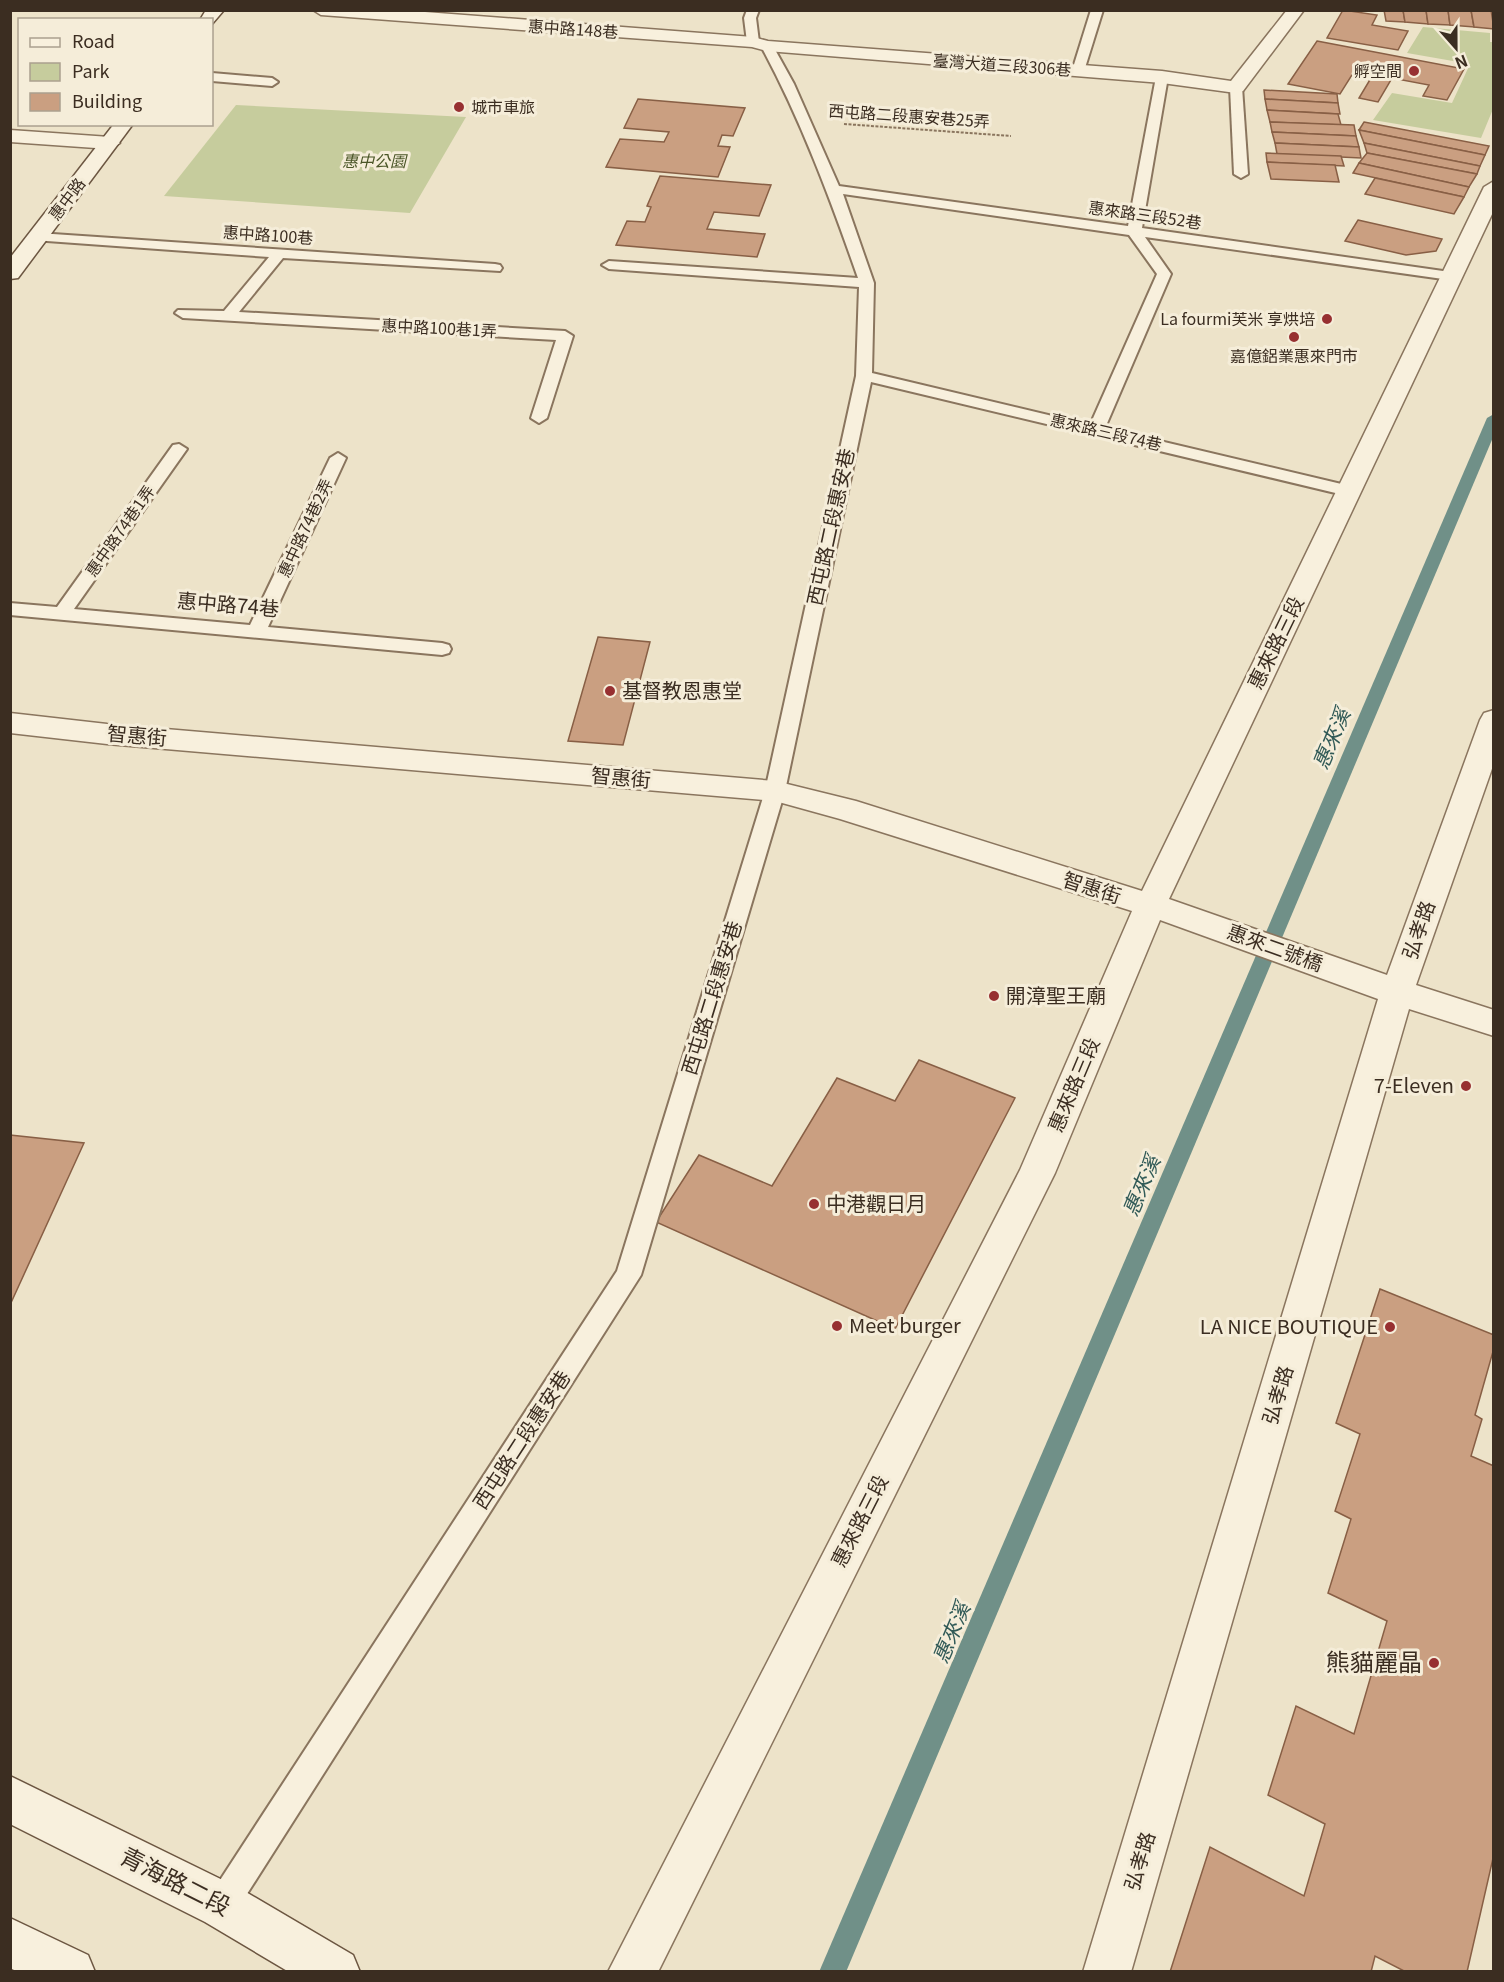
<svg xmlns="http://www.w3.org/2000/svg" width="1504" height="1982" font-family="Georgia,'Noto Sans TC',serif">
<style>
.green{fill:#c6cc9d}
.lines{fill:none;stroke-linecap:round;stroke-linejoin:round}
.stream{fill:#709088;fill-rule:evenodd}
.building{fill:#ca9f81;stroke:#885f45;stroke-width:1.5}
.lane-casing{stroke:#8a755e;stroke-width:4}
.street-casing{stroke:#8a755e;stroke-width:3}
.secondary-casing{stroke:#6c5641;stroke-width:3}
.path{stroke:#8a755e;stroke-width:2;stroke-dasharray:3 1.5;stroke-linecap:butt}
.lane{fill:#f8f0dd;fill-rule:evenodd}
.street{fill:#f8f0dd;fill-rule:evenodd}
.secondary{fill:#f8f0dd;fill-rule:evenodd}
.poi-dot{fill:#973031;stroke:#f5edd9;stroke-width:2}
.labels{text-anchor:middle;stroke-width:6;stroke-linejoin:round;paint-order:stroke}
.far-street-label{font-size:16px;fill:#3b2d21;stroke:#f5edd9}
.far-poi-label{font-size:16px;fill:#3b2d21;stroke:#f5edd9;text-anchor:end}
.far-park-label{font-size:16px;font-style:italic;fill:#4b5628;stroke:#f5edd9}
.street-label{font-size:20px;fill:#3b2d21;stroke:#f5edd9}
.poi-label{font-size:20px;fill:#3b2d21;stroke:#f5edd9;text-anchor:start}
.water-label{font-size:21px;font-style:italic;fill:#315a57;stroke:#f5edd9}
.near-poi-label{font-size:24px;fill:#3b2d21;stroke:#f5edd9;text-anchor:end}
.near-street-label{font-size:24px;fill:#3b2d21;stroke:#f5edd9}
</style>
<rect width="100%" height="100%" fill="#ede3c9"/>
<g class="green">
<path d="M1423,27l67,6v9h4l-1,67 -12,29 -108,-18 19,-27 60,10 18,-39 -63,-11z"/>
<path d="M236,105l230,12 -56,96 -246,-17z"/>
</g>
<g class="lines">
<path class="stream" d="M1494,414v21l-648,1537h-27l668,-1554z"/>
</g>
<g class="building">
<path d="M1343,10l34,5 -5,10 36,6 -10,19 -71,-12z"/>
<path d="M1384,10h19l2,12 -19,-1z"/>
<path d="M1403,10h23l2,14 -23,-2z"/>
<path d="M1426,10h22l2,15 -22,-1z"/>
<path d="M1448,10h23l3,17 -24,-2z"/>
<path d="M1471,10h20l3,19 -20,-2z"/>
<path d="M1317,41l147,28 -17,31 -24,-4 6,-11 -37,-7 -14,24 -19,-4 15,-25 -19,-3 -15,24 -52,-10z"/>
<path d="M1264,90l73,4 1,9 -73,-4z"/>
<path d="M638,99l107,9 -12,28 -11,-1 -4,11 12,1 -12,30 -112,-10 14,-28 44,3 5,-10 -45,-4z"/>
<path d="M1265,99l73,4 2,11 -73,-4z"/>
<path d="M1267,110l71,4 3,11 -71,-3z"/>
<path d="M1270,122l84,3 2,11 -84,-4z"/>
<path d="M1364,122l125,24 -4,9 -126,-25z"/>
<path d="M1359,130l126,25 -5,11 -116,-23z"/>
<path d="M1272,132l84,4 3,11 -84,-4z"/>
<path d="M1275,143l84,4 2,11 -84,-4z"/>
<path d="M1364,143l116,23 -3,8 -110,-21z"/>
<path d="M1266,153l75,3 3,10 -77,-4z"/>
<path d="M1367,153l110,21 -8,13 -110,-24z"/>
<path d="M1267,162l68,3 4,17 -68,-3z"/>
<path d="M1359,163l110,24 -5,10 -111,-24z"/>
<path d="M660,176l111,9 -12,31 -45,-4 -7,17 58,5 -8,23 -141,-12 11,-24 18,1 6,-15 -4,-1z"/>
<path d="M1375,178l89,19 -10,17 -89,-20z"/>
<path d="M1358,220l84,19 -6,12 -30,4 -61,-14z"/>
<path d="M598,637l52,5 -27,103 -55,-4z"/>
<path d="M919,1060l96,38 -120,231 -239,-107 43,-67 73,31 65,-108 58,23z"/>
<path d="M10,1135l74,8 -74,162z"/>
<path d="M1380,1289l114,46v13l-19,67 7,4 -11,37 23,10v388l-27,118h-61l-31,-16 -4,16h-201l40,-125 94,49 21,-72 -57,-29 28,-89 58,28 33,-113 -59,-28 23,-74 -16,-8 25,-77 -24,-11z"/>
</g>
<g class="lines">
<defs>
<g id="lane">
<path d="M747,10h12l-3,8 3,24 -6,4 -6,-4 -3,-24z"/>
<path d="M1091,10h12l-19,61 -6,4 -6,-4z"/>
<path d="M767,42l6,4 21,38 45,102 289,40 28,-149 6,-4 6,4 -26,151 308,44 7,4 -7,4 -305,-43 26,37 -66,154 249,59 3,4 -9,5 -477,-114 -86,409 -144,484 -408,641 -11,5 -11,-5 -5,-11 5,-11 406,-623 148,-480 91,-415 3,-89 -250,-18 -7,-4 7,-4 249,17c-28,-80 -57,-158 -97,-232zM843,194l286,41 28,39 -67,151 -218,-52 2,-90z"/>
<path d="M212,73l60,5 6,4 -6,4 -60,-5z"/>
<path d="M1236,83l6,4 6,87 -7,4 -7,-4 -4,-87z"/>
<path d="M38,233l457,31 5,1 2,3 -2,3 -217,-13 -44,54 326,19 8,5 -26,82 -8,5 -8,-5 25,-78 -373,-22 -8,-5 3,-3 46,1 45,-54 -236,-17 -2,-3z"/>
<path d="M179,444l8,5 -113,160 176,16 80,-167 8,-5 8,5 -78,169 174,16 7,2 2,4 -2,4 -7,2 -432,-40v-12l47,4 116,-162z"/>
</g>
<g id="street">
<path d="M313,10h86l354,27 15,4 394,30 69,10 56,-71h17l-61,81 -7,2 -74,-10 -395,-32 -15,-4 -431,-32z"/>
<path d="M10,130l100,7 10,6 -10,6 -100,-7z"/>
<path d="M1494,181v29l-325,689 218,76 93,-255 4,-7 10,-3v53l-78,222 78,25v26l-85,-27 -278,963h-48l295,-973 -218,-79 -105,253 -397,799h-50l412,-802 112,-259 -292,-92 -65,-18 -668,-57 -97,-11v-20l97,11 668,57 81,20 286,90 342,-704z"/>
</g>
<g id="secondary">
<path d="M206,10h18l-12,14v-4h-12z"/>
<path d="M114,124h19l-115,154 -8,1v-21z"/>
<path d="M10,1776l229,112 114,67 7,17h-71l-84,-50 -195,-98z"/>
<path d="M10,1918l78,37 7,17h-77l-8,-4z"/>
</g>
</defs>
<use href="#lane" class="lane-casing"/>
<use href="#street" class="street-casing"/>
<use href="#secondary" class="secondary-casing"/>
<path class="path" d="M844,124l167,12"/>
<use href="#lane" class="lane"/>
<use href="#street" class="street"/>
<use href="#secondary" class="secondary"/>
</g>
<g class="poi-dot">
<circle cx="1414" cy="71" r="6"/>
<circle cx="459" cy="107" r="6"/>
<circle cx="1327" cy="319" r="6"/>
<circle cx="1294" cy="337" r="6"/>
<circle cx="610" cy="691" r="6"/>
<circle cx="994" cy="996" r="6"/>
<circle cx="1466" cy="1086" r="6"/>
<circle cx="814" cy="1204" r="6"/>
<circle cx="837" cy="1326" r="6"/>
<circle cx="1390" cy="1327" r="6"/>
<circle cx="1434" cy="1663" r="6"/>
</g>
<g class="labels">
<g class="far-street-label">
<text transform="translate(573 29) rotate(4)" y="6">惠中路148巷</text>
<text transform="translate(1002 65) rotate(4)" y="6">臺灣大道三段306巷</text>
<text transform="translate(909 116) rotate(4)" y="6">西屯路二段惠安巷25弄</text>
<text transform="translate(67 199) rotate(-53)" y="6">惠中路</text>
<text transform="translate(1145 215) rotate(8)" y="6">惠來路三段52巷</text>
<text transform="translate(268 235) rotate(4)" y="6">惠中路100巷</text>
<text transform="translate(439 328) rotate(3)" y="6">惠中路100巷1弄</text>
<text transform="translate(1106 432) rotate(13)" y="6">惠來路三段74巷</text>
<text transform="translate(305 528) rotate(-65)" y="6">惠中路74巷2弄</text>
<text transform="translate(120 531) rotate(-55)" y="6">惠中路74巷1弄</text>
</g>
<g class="far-poi-label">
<text x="1402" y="77">孵空間</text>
<text x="471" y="113" text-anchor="start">城市車旅</text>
<text x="1315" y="325">La fourmi芙米 享烘培</text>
<text x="1294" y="362" text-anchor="middle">嘉億鋁業惠來門市</text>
</g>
<g class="far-park-label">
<text x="374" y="167">惠中公園</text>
</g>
<g class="street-label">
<text transform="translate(831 527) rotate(-78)" y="7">西屯路二段惠安巷</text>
<text transform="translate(228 605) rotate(5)" y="7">惠中路74巷</text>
<text transform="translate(1276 643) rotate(-64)" y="7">惠來路三段</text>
<text transform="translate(137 736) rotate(5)" y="7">智惠街</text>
<text transform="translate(621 778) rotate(5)" y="7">智惠街</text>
<text transform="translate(1092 888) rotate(18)" y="7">智惠街</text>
<text transform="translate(1419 930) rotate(-71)" y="7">弘孝路</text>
<text transform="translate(1275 948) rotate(20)" y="7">惠來二號橋</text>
<text transform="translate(712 998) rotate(-73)" y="7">西屯路二段惠安巷</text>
<text transform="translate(1074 1085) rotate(-67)" y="7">惠來路三段</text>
<text transform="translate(1278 1395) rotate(-73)" y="7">弘孝路</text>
<text transform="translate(522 1440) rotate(-57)" y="7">西屯路二段惠安巷</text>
<text transform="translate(860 1521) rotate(-63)" y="7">惠來路三段</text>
<text transform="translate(1140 1861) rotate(-73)" y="7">弘孝路</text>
</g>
<g class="poi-label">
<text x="622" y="698">基督教恩惠堂</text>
<text x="1006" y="1003">開漳聖王廟</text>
<text x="1454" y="1093" text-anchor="end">7-Eleven</text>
<text x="826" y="1211">中港觀日月</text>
<text x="849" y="1333">Meet burger</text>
<text x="1378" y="1334" text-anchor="end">LA NICE BOUTIQUE</text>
</g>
<g class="water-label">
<text transform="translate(1332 739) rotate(-67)" y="7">惠來溪</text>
<text transform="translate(1142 1186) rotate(-67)" y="7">惠來溪</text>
<text transform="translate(952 1633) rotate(-67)" y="7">惠來溪</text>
</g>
<g class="near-poi-label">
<text x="1422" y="1671">熊貓麗晶</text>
</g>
<g class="near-street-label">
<text transform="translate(175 1882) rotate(27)" y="8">青海路二段</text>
</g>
</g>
<rect width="1504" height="1982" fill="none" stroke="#3b2d21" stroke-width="24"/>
<rect x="18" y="18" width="195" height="108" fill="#f5edd9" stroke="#aba08f" stroke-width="1.5"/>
<rect x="30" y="38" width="30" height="9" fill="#f8f0dd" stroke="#aba08f" stroke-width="1.5"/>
<text x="72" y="48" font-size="18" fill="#3b2d21">Road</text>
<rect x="30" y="63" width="30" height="18" fill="#c6cc9d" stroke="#aba08f" stroke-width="1.5"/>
<text x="72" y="78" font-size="18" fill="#3b2d21">Park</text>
<rect x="30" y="93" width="30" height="18" fill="#ca9f81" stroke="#aba08f" stroke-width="1.5"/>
<text x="72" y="108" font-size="18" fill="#3b2d21">Building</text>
<g transform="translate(1456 48) rotate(159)" stroke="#f5edd9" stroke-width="4.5" paint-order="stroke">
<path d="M0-4.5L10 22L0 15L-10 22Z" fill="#3b2d21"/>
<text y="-9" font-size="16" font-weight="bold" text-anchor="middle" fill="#3b2d21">N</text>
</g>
</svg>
